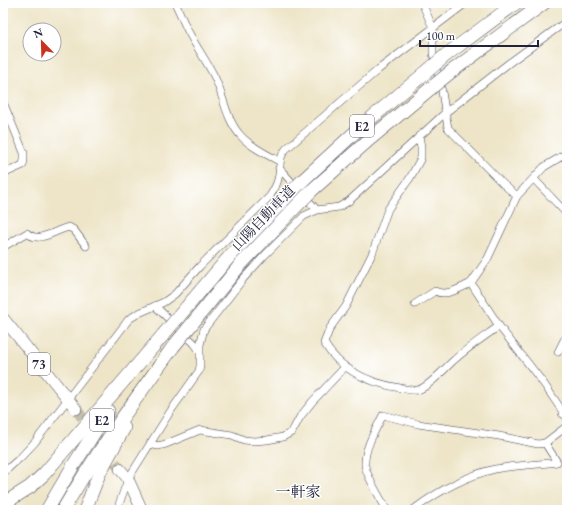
<svg xmlns="http://www.w3.org/2000/svg" width="570" height="513" font-family="'EB Garamond','Noto Serif JP',serif">
<style>
.lines{fill:none;stroke-linecap:round;stroke-linejoin:round}
.primary-tunnel{stroke:#c5beac;stroke-width:11;stroke-dasharray:11 5.5;stroke-linecap:butt}
.minor-casing{stroke:#413f50;stroke-width:8}
.tertiary-casing{stroke:#413f50;stroke-width:10}
.primary-casing{stroke:#413f50;stroke-width:12}
.motorway-casing{stroke:#413f50;stroke-width:14}
.minor{stroke:#fff;stroke-width:7}
.tertiary{stroke:#fff;stroke-width:9}
.primary{stroke:#fff;stroke-width:11}
.motorway{stroke:#fff;stroke-width:13}
.motorway-bridge-casing{stroke:#413f50;stroke-width:14;stroke-linecap:butt}
.motorway-bridge{stroke:#fff;stroke-width:13}
.labels{text-anchor:middle;stroke-width:3;stroke-linejoin:round;paint-order:stroke}
.shield{fill:#fff;stroke:#646476;stroke-width:1}
.shield-label{font-size:13px;font-weight:bold;fill:#22223b}
.street-label{font-size:14px;fill:#22223b;stroke:#fff}
.neighbourhood-label{font-size:15px;fill:#22223b;stroke:#fff}
</style>
<rect width="100%" height="100%" fill="#fff"/>
<filter id="ink" filterUnits="userSpaceOnUse"><feTurbulence type="fractalNoise" baseFrequency=".025" numOctaves="2"/><feDisplacementMap in="SourceGraphic" scale="8" xChannelSelector="R" yChannelSelector="G"/><feConvolveMatrix kernelMatrix="1 2 1 2 8 2 1 2 1" color-interpolation-filters="sRGB"/></filter>
<filter id="wash" filterUnits="userSpaceOnUse"><feTurbulence type="fractalNoise" baseFrequency=".012" numOctaves="4" result="noise"/><feDisplacementMap in="SourceGraphic" scale="16" xChannelSelector="R" yChannelSelector="G"/><feGaussianBlur stdDeviation="0.9" result="paint"/><feColorMatrix in="noise" values="0 0 0 0 0 0 0 0 0 0 0 0 0 0 0 0 0 1.4 0 .05"/><feComposite in="paint" operator="in"/></filter>
<g filter="url(#wash)">
<rect width="100%" height="100%" fill="#eee5c8"/>
</g>
<g filter="url(#ink)">
<g class="lines">
<path class="primary-tunnel" d="M76,409l44,60"/>
<defs>
<g id="minor">
<path d="M175,3c5,9 8,19 13,28 8,16 19,30 27,47 9,19 11,42 26,58 10,11 25,18 38,25"/>
<path d="M422,3l11,25v25l9,39 6,36 55,56 14,12"/>
<path d="M3,102l21,51v7l-1,5 -20,9"/>
<path d="M419,136l2,11v11l-11,20 -22,31 -16,45 -26,52 -16,22 -6,15c16,27 46,40 76,45 5,1 13,3 18,2 12,-4 26,-21 35,-29 14,-13 31,-24 46,-35"/>
<path d="M567,153l-23,14 -27,29 -29,62 -17,25 28,43 45,58 23,34"/>
<path d="M279,168l38,42"/>
<path d="M534,179l33,35"/>
<path d="M3,247l24,-14c12,11 28,-3 42,-6l5,3 12,16"/>
<path d="M415,304l20,-13c10,6 26,-3 36,-8"/>
<path d="M155,306l39,37 5,7"/>
<path d="M558,352l6,-12 3,-2"/>
<path d="M545,443l22,-17"/>
<path d="M150,444l8,2 8,-2 34,-14 32,5 12,5 10,1 13,-1 16,-3 9,-5 8,-15 12,-15 33,-35"/>
<path d="M3,473l18,-16 14,-15 94,-123 10,-6 25,-11 11,-8 25,-28 70,-70c3,-5 7,-11 8,-17 4,-13 -1,-19 8,-30l93,-80 87,-66"/>
<path d="M117,510l11,-31 42,-67 29,-41 1,-5v-21l4,-16 39,-50 21,-23 40,-40 13,-6 22,-3 10,-6 96,-88 64,-50 58,-42"/>
<path d="M387,510c-6,-11 -21,-34 -22,-45 -1,-17 11,-36 18,-50l35,9 81,12 39,8 7,-1 12,19c-20,3 -42,3 -62,7 -30,7 -58,23 -82,41"/>
</g>
<path id="tertiary" d="M563,413l4,-5"/>
<g id="primary">
<path d="M3,318l73,91"/>
<path d="M120,469l8,10 14,31"/>
</g>
<g id="motorway">
<path d="M446,55l70,-52"/>
<path d="M452,71l92,-68"/>
<path d="M302,181l61,-56 62,-52"/>
<path d="M311,191l60,-53 60,-50"/>
<path d="M3,504l27,-17 14,-13 119,-139"/>
<path d="M47,510l26,-44 35,-55"/>
<path d="M63,510c33,-57 71,-109 110,-163"/>
<path d="M85,510l14,-36 25,-46"/>
</g>
</defs>
<use href="#minor" class="minor-casing"/>
<use href="#tertiary" class="tertiary-casing"/>
<use href="#primary" class="primary-casing"/>
<use href="#motorway" class="motorway-casing"/>
<use href="#minor" class="minor"/>
<use href="#tertiary" class="tertiary"/>
<use href="#primary" class="primary"/>
<use href="#motorway" class="motorway"/>
<defs>
<g id="motorway-bridge">
<path d="M425,73l21,-18"/>
<path d="M431,88l21,-17"/>
<path d="M163,335l67,-79 72,-75"/>
<path d="M173,347l68,-83 70,-73"/>
</g>
</defs>
<use href="#motorway-bridge" class="motorway-bridge-casing"/>
<use href="#motorway-bridge" class="motorway-bridge"/>
</g>
</g>
<g class="labels">
<g class="shield">
<rect x="350" y="115" width="24" height="22" rx="3"/>
<rect x="28" y="353" width="22" height="22" rx="3"/>
<rect x="90" y="409" width="24" height="22" rx="3"/>
</g>
<g class="shield-label">
<text x="362" y="131">E2</text>
<text x="39" y="369">73</text>
<text x="102" y="425">E2</text>
</g>
<g class="street-label">
<text transform="translate(263 218) rotate(-46)" y="5">山陽自動車道</text>
</g>
<g class="neighbourhood-label">
<text x="298" y="497">一軒家</text>
</g>
</g>
<rect width="570" height="513" fill="none" stroke="#fff" stroke-width="16"/>
<g transform="translate(42 42) rotate(337)"><circle r="19" fill="#ffffff" stroke="#a7a7b1"/>
<path d="M0-3L7 15L0 10L-7 15Z" fill="#c8321e"/>
<text y="-6" font-size="11" font-weight="bold" text-anchor="middle" fill="#22223b">N</text>
</g>
<path d="M420 40v6h118v-6" fill="none" stroke="#22223b" stroke-width="2"/>
<text x="426" y="40" font-size="12" fill="#22223b" stroke="#ffffff" stroke-width="3" paint-order="stroke">100 m</text>
</svg>
